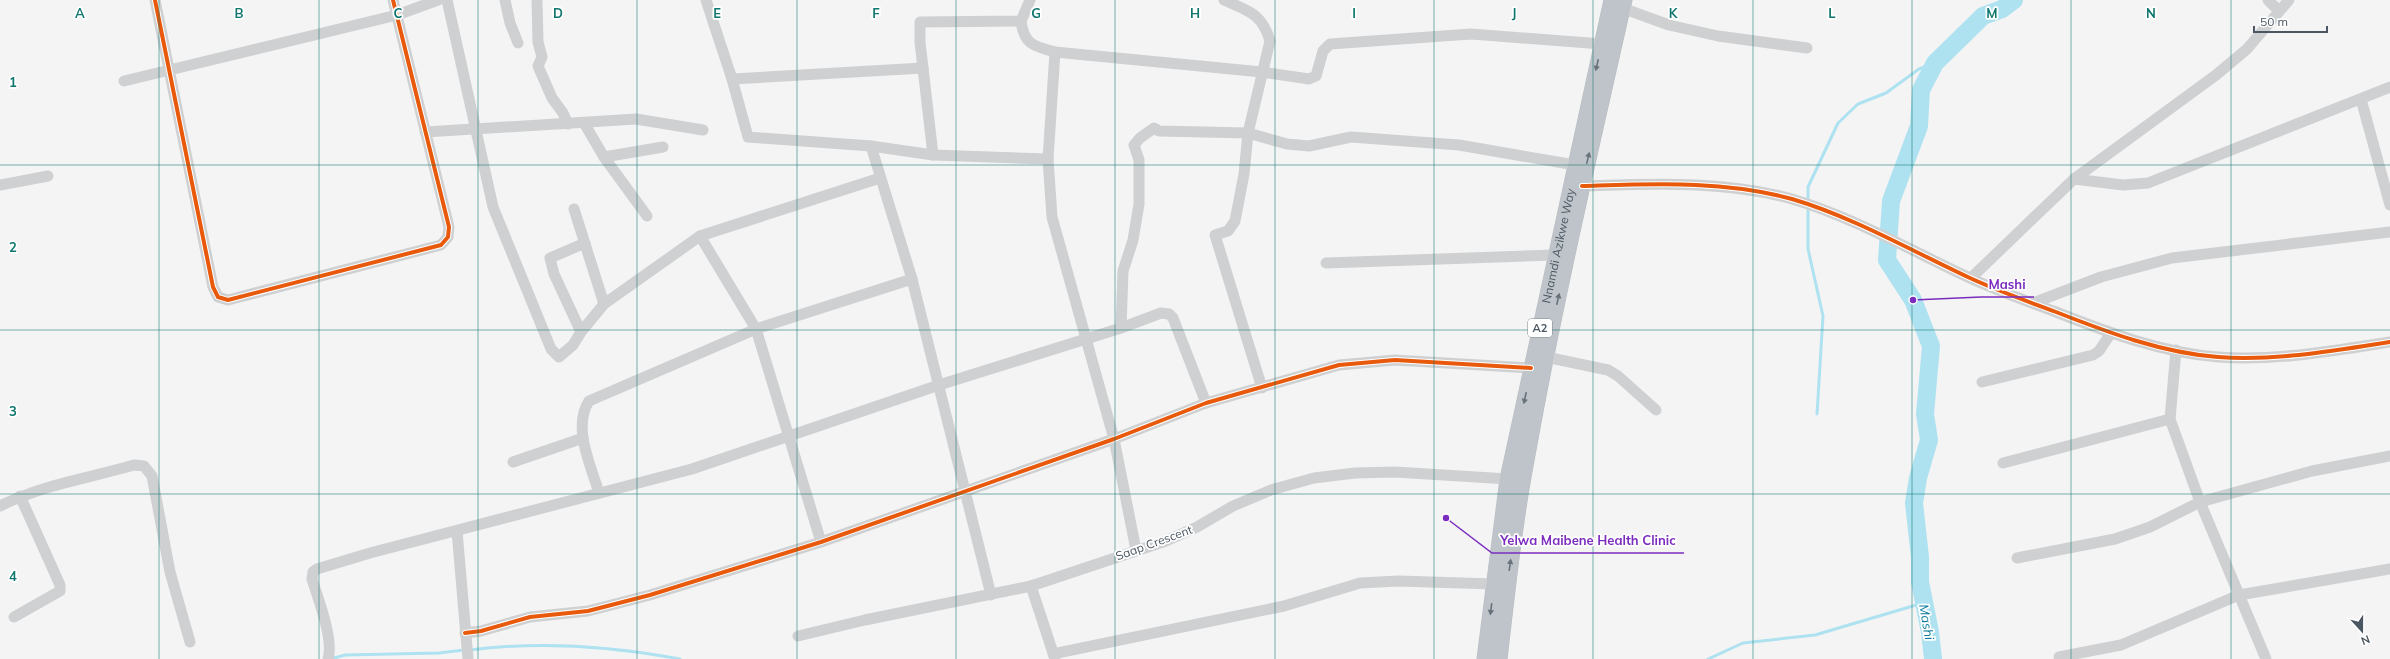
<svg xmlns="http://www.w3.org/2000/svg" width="2390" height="659" font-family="Mulish,sans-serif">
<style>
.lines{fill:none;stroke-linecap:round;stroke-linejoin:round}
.stream{stroke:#aee2f0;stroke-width:3}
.river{stroke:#aee2f0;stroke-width:18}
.highway-casing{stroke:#b9bec3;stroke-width:17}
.minor{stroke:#ced0d2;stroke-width:11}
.highway{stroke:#bec4c9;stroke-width:16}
.cycleway-casing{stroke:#fff;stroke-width:6}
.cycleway{stroke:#e8590c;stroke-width:4}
.oneway{fill:#67727b}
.grid{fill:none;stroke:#0f766e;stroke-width:1;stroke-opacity:0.55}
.labels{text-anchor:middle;stroke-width:3.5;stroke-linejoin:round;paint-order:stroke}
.shield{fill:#fff;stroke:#808990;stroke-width:1}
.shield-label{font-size:11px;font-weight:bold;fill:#4a5661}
.street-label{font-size:12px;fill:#4a5661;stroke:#fff}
.water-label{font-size:13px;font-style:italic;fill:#0c7c9b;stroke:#fff}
.grid-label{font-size:13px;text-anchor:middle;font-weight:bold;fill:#0f766e;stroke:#fff;stroke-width:3.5;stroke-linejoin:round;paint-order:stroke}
.leader{fill:none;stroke:#7b2cbf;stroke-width:1.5}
.callout-dot{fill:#7b2cbf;stroke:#fff;stroke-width:1.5}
.callout-label{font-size:13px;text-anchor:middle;font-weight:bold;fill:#7b2cbf;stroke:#fff;stroke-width:3.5;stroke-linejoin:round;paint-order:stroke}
</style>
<rect width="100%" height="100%" fill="#f4f4f4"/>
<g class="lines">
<g class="stream">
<path d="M1817,414l6,-98 -15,-67v-62l30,-64 20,-19 28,-11 33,-24 16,-6"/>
<path d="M470,650c69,-9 141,-4 210,9"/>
<path d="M331,659l14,-4 94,-2 25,-3"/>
<path d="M1708,659l35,-16 72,-8 108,-32"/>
</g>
<path class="river" d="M1933,659l-3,-27 -10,-50v-25l-6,-54 4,-25 11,-38 -4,-26 6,-68 -18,-46 -26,-40 4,-59 28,-75 2,-36 14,-27 48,-47 19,-7 12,-9"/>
<defs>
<g id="highway">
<path id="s1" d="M1485,659l23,-180 104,-479"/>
<path d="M1499,659c8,-68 15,-136 28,-204 27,-152 63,-304 97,-455"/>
</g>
</defs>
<use href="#highway" class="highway-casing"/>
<g class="minor">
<path d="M155,0l58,287 5,10 10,3 213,-55 7,-8 1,-10 -56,-227"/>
<path d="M447,0l46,207 58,142 8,8 14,-12 8,-13 23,-28 96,-68 180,-58"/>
<path d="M505,0l5,23 8,20"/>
<path d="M706,0l26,79 16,58 123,9 62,9 115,4"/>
<path d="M1224,0c24,11 38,13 46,41l-22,92 -4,41 -9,47 -7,10 -13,4 47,153"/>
<path d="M2268,0l11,11"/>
<path d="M537,1l1,41 4,15 -4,9 14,32 11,15 5,11"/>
<path d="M1622,8l47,17 49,11 89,12"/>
<path d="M1021,21c3,24 13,25 34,31l207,20 47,7 7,-3 7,-25 7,-7 141,-10 131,10"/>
<path d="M1055,52l-7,107 4,58 62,222 22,111"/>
<path d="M732,79l191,-11"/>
<path d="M124,81l273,-66 41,-15"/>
<path d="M2361,99l29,106"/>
<path d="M584,123l20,34 43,59"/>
<path d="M425,132l211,-13 67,11"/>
<path d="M871,146l41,133 79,316"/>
<path d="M933,155l-13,-113v-20l101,-1 9,-21"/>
<path d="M604,157l59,-10"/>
<path d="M2074,179l49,6 25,-2 242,-96"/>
<path d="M0,185l48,-9"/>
<path d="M1582,186c70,-2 142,-6 210,13 61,18 120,52 178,79 28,13 57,23 86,34 51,20 106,41 162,45 58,4 115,-6 172,-15"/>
<path d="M574,209l30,95"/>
<path d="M700,236l56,93 65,213"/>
<path d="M1326,263l229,-8"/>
<path d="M1971,278l103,-99 142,-104 31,-26 42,-49"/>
<path d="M2033,303l68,-26 71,-19 218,-26"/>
<path d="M1121,328l2,-57 10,-31 6,-36v-44l-5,-15 6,-7 14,-10 5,3 89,2 39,11 22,2 42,-9 108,8 116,20"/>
<path d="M581,332l-27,-58 -4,-16 35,-15"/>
<path d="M2176,350l-6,69 30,83 66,157"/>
<path d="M1546,357l62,13 10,6 38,34"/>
<path d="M1982,382l111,-27 6,-4 12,-18"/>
<path d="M513,462l70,-24"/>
<path d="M2003,463l167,-44"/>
<path d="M599,493c-8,-27 -27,-66 -10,-92l167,-72 156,-50"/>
<path d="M0,506c42,-21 89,-28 134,-41l10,1 8,10 18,96 20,70"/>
<path d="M457,531l11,128"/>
<path d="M2017,558l98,-19 35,-12 50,-25 112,-31 78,-15"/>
<path d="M1031,586l24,73"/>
<path d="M14,617l46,-26v-6l-40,-89"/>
<path d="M465,633l16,-2 49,-14 58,-6 62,-16 171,-53 293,-103 92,-36 133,-38 56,-5 136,8"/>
<path d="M798,636l67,-16 166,-34 135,-45 31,-14 36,-21 38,-16 43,-12 41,-5 40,-1 113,7"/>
<path d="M1053,654l231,-48 76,-23 38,-2 96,3"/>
<path d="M2059,657l62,-12 118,-50 151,-26"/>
<path d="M328,659c6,-20 -10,-60 -16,-80l1,-7 4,-3 53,-16 322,-84 247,-84 182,-57 40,-15 8,1 4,4 33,85"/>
</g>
<use href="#highway" class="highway"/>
<defs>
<g id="cycleway">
<path d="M155,0l58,287 5,10 10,3 213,-55 7,-8 1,-10 -56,-227"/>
<path d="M1582,186c70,-2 142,-6 210,13 61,18 120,52 178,79 28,13 57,23 86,34 51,20 106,41 162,45 58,4 115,-6 172,-15"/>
<path d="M465,633l16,-2 49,-14 58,-6 62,-16 171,-53 293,-103 92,-36 133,-38 56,-5 136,8"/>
</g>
</defs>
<use href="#cycleway" class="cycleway-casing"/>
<use href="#cycleway" class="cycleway"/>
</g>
<defs><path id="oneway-solid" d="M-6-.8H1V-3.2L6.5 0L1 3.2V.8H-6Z"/></defs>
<g class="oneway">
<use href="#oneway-solid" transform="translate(1597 65) rotate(103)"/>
<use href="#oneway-solid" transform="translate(1588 158) rotate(-77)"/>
<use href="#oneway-solid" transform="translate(1558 299) rotate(-78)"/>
<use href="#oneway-solid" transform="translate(1525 398) rotate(102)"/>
<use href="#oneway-solid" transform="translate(1510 565) rotate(-82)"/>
<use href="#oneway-solid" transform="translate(1491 609) rotate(97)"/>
</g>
<path class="grid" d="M159,0v659M319,0v659M478,0v659M637,0v659M797,0v659M956,0v659M1115,0v659M1275,0v659M1434,0v659M1593,0v659M1753,0v659M1912,0v659M2071,0v659M2231,0v659M0,165h2390M0,330h2390M0,494h2390"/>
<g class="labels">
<rect class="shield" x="1528" y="319" width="24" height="18" rx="3"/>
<g class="shield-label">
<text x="1540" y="332">A2</text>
</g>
<g class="street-label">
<text dy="4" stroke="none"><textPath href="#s1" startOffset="420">Nnamdi Azikwe Way</textPath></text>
<text transform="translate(1154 543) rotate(-20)" y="4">Saap Crescent</text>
</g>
<g class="water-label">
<text transform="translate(1927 622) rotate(80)" y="5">Mashi</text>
</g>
</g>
<g class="grid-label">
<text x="80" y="18">A</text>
<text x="239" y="18">B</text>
<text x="398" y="18">C</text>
<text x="558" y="18">D</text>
<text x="717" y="18">E</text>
<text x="876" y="18">F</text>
<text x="1036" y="18">G</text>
<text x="1195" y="18">H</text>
<text x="1354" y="18">I</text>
<text x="1514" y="18">J</text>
<text x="1673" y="18">K</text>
<text x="1832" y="18">L</text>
<text x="1992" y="18">M</text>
<text x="2151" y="18">N</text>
<text x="13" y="87">1</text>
<text x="13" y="252">2</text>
<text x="13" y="416">3</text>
<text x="13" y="581">4</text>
</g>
<path class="leader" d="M1913 300L1981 297H2034M1446 518L1492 553H1684"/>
<g class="callout-dot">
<circle cx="1913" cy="300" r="4"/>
<circle cx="1446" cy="518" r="4"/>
</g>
<g class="callout-label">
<text x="2007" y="289">Mashi</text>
<text x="1588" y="545">Yelwa Maibene Health Clinic</text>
</g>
<g transform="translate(2362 631) rotate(159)" stroke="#ffffff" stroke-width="3" paint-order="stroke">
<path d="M0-3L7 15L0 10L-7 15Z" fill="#4a5661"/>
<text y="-6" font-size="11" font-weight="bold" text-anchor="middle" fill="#4a5661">N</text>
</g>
<path d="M2254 26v6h73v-6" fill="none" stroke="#4a5661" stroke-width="2"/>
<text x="2260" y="26" font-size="12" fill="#4a5661" stroke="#ffffff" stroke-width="3" paint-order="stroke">50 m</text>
</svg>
